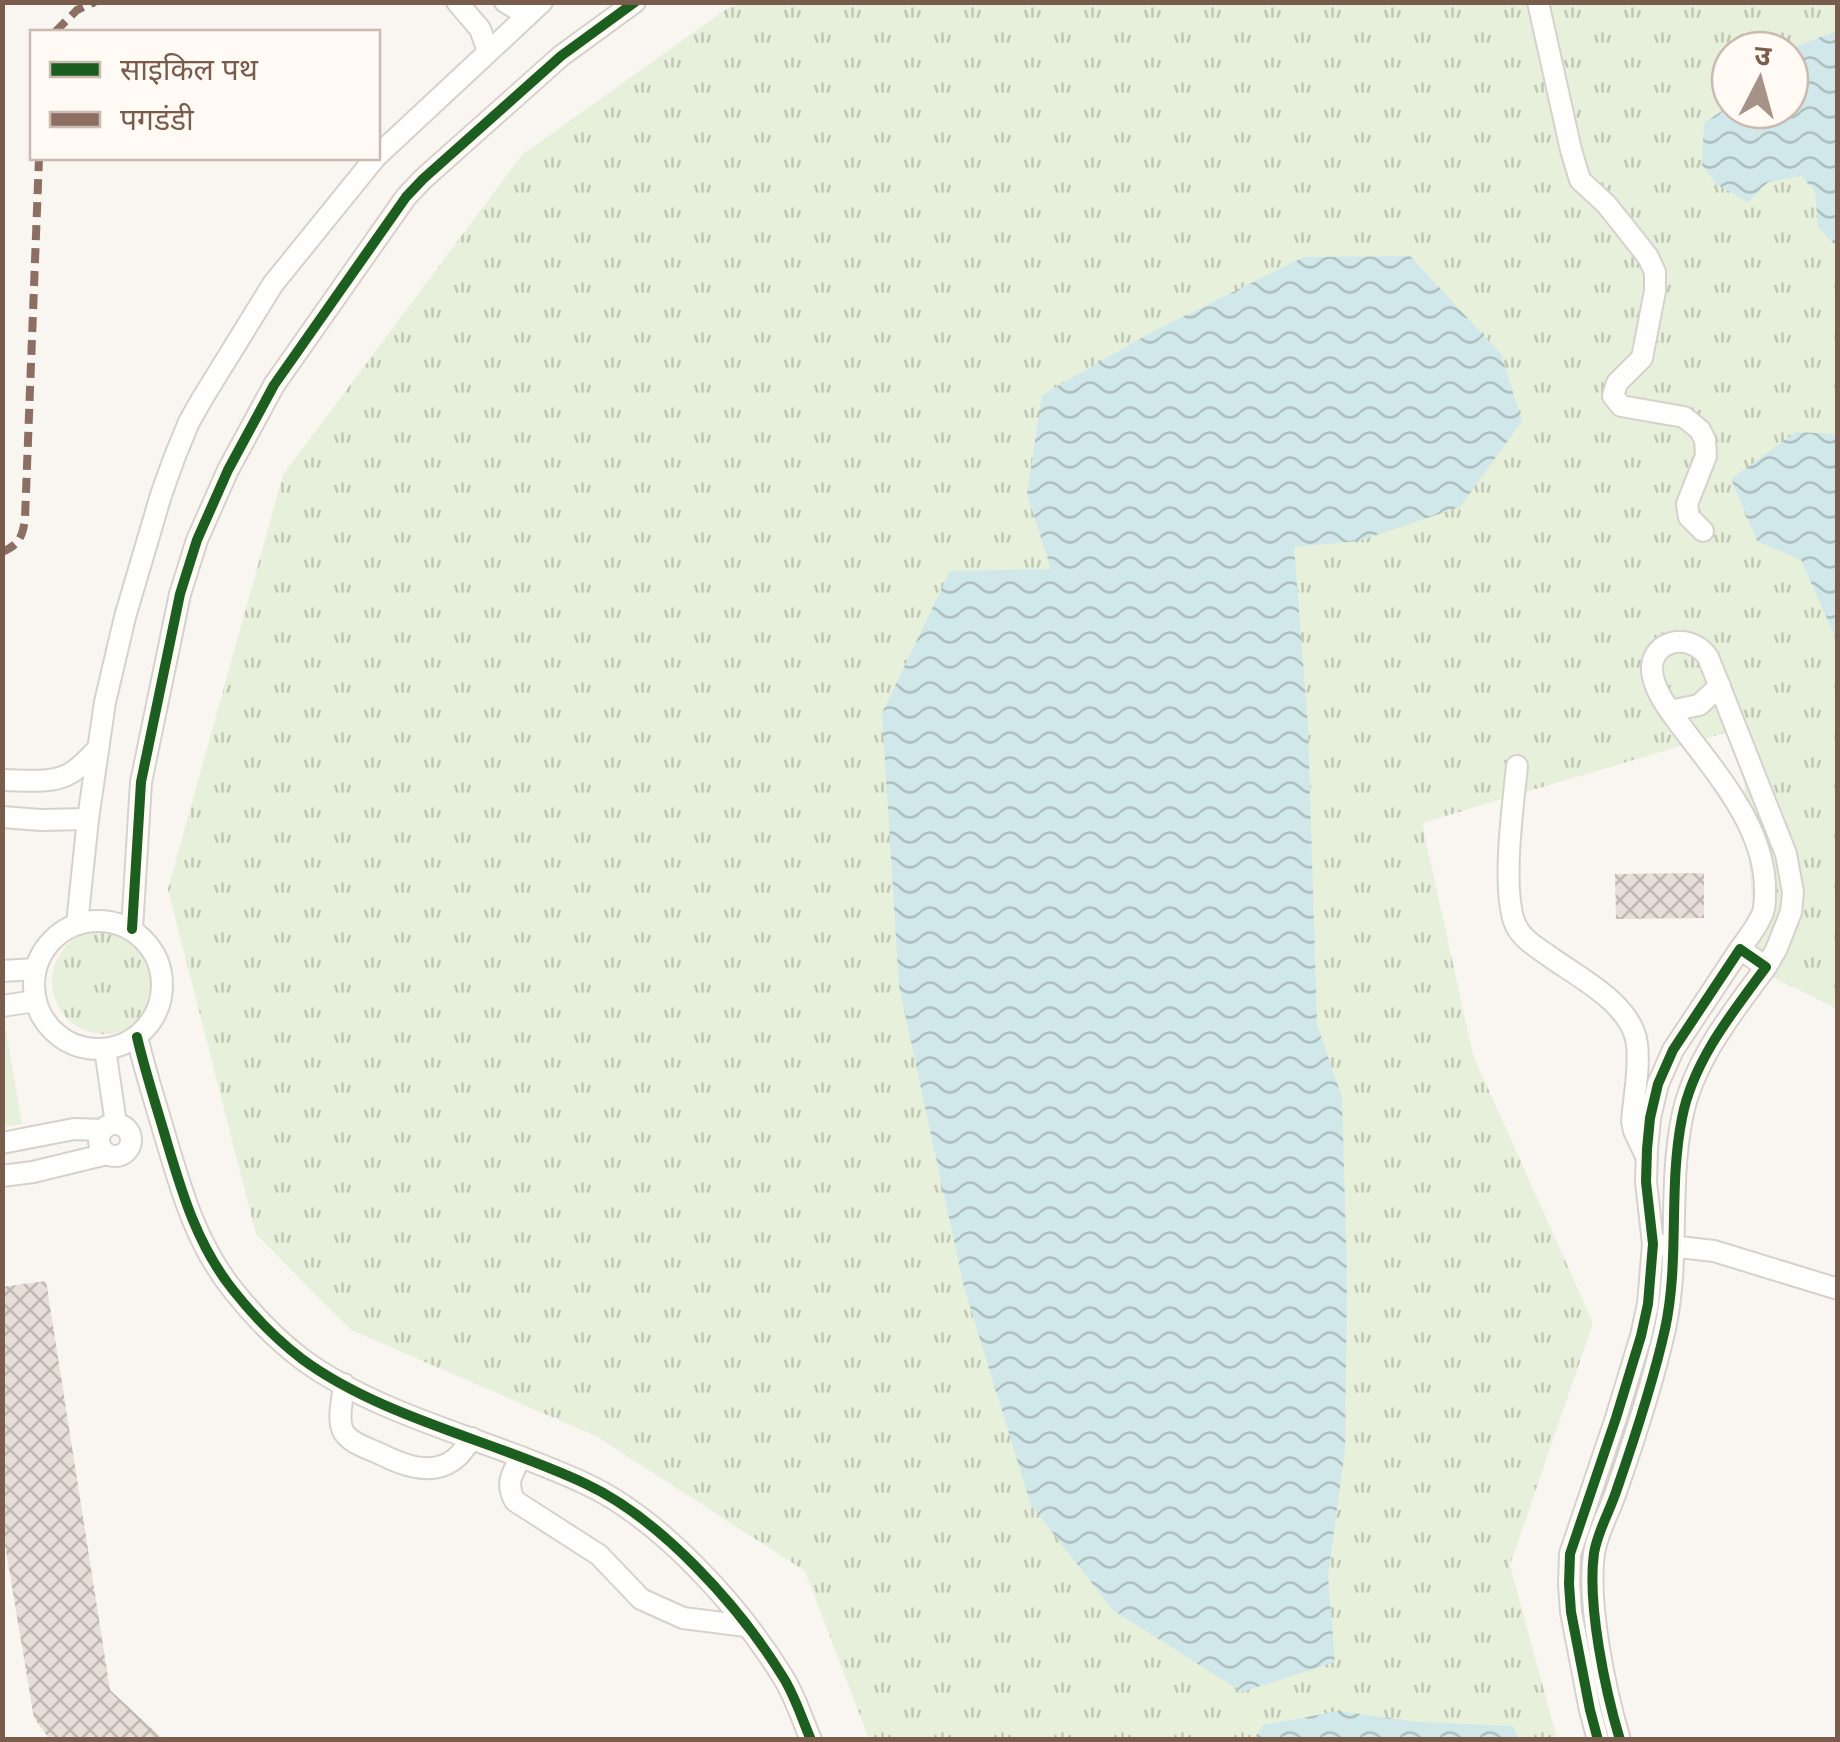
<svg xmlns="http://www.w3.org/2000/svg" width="1840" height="1742" font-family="'Open Sans','Noto Sans Devanagari',sans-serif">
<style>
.grass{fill:url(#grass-tufts);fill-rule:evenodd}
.park{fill:#e7f0db}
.water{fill:url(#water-waves)}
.building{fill:url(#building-cross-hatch)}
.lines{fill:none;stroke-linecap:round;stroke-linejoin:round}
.minor-casing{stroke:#d7d1cb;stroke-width:24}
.minor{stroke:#fefefd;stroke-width:20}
.quiet{stroke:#8d6e63;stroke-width:8;stroke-dasharray:15 8;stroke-linecap:butt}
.cycleway-casing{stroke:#fffaf3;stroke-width:16}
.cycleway{stroke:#1b5e20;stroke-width:10}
</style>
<defs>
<pattern id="grass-tufts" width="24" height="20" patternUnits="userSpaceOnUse" patternTransform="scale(2.5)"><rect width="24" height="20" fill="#e7f0db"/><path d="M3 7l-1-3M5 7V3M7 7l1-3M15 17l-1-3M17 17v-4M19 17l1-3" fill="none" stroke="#c0c6b4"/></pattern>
<pattern id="water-waves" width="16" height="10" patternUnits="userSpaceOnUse" patternTransform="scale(2.5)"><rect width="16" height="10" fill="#d0e8ea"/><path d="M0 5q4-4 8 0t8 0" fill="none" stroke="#aebfc0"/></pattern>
<pattern id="building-cross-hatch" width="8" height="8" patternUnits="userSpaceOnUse" patternTransform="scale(2.5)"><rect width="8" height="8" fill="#e6ded7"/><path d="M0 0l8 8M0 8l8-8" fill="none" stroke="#bfb7b1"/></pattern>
</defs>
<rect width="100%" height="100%" fill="#f9f5f0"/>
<g class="grass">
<path d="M735,3h1102v1006l-81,-40 -15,-241 -319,95 51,232 120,268 -83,242 47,174h-688l-64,-168 -209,-135 -245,-106 -95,-96 -88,-345 115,-414 239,-320zM1730,50h60v60h-60z"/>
<circle cx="104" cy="982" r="52"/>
</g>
<path class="park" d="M6,1030l16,94 -19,3 -1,-96z"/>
<g class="water">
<path d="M1837,31h1l-1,216 -19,-20 -3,-36 -14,-15 -33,6 -20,20 -32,-18 -14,-19 2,-42 22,-15 27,5 3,-3h34v-49l4,-14z"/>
<path d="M1410,256l91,98 21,67 -62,86 -101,34 -65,6 14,179 9,299 25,72 5,178 -2,174 -17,127 7,86 -93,30 -129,-82 -82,-105 -67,-218 -65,-301 -17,-273 68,-142 101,-2 -24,-75 15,-99 108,-62 154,-76z"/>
<path d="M1796,432l41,2v207l-36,-81 -44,-19 -26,-62z"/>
<path d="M1339,1711l79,11 95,4 6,13h-265l9,-14z"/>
</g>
<g class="building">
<path d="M1704,873v45l-88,1 -1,-45z"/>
<path d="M46,1281l64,409 54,50h-114l-16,-22 -32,-191v-240z"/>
</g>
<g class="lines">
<defs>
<g id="minor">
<path d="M457,2l23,27 8,22"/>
<path d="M505,2l22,13"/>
<path d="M1538,2l33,148 9,30 26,24 24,30 18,23 7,15v19l-13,67 -25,25 -4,13 8,10 63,11 16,13 5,10 1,16 -19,48 2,13 14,14"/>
<path d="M378,155l164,-153"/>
<path d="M1670,711l29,-6 21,-19"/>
<path d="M1517,766c-4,39 -15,119 -3,155 5,15 19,24 32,33 30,22 86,49 91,90 3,24 -3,52 -5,77l2,10 11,23"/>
<path d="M2,780c20,0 47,4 65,-5 12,-5 21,-17 31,-26"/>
<path d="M2,817l39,3 47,-1"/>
<circle cx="98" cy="985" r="64"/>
<path d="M77,924l11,-105 17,-117 20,-85 36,-122 14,-39 14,-34 13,-23 71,-115 102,-126"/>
<path d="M132,929l9,-147 39,-188 17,-54 31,-70 46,-85 132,-188 17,-18 138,-123 74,-54"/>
<path d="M1740,949c7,-10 16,-21 21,-32 4,-7 4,-15 4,-23 2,-63 -45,-116 -81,-164 -11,-15 -27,-34 -31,-53 -8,-35 35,-48 55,-20l78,197 7,38 -2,20 -15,38 -10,17"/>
<path d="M2,971l33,-2"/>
<path d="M2,1006l33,-5"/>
<path d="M137,1037c8,34 19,68 29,102 16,54 31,106 67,151 19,24 44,50 69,69 80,59 194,82 284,125 75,35 154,123 197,193 12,19 19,42 28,63"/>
<path d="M105,1049l11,75"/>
<circle cx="115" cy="1140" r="16"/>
<path d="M2,1143l72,-14 29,1"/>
<path d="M2,1176l31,-4 74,-18"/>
<path d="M1661,1245l53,6 124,38"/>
<path d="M344,1384c-1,14 -7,34 -1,47 6,11 21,16 33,21 24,12 57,27 81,5 6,-5 10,-13 15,-19"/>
<path d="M521,1457c-9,16 -16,27 -6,44l84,54 42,44 42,19 63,8"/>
<path d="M1598,1740l-8,-30 -19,-98 -2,-28 1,-30 46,-136 25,-82 7,-32 5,-60 -7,-62 1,-33 3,-31 8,-34 15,-34 67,-101 26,18c-34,46 -73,94 -84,151 -14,70 -2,142 -17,211 -12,54 -30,108 -48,160 -7,22 -19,41 -23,64 -7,51 11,137 26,187"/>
</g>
</defs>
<use href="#minor" class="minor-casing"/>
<use href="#minor" class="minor"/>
<g class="quiet">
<path d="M55,32l22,-22 18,-8"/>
<path d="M2,552c17,-7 21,-16 23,-34l14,-360"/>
</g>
<defs>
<g id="cycleway">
<path d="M132,929l9,-147 39,-188 17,-54 31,-70 46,-85 132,-188 17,-18 138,-123 74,-54"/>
<path d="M137,1037c8,34 19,68 29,102 16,54 31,106 67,151 19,24 44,50 69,69 80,59 194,82 284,125 75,35 154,123 197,193 12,19 19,42 28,63"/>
<path d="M1598,1740l-8,-30 -19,-98 -2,-28 1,-30 46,-136 25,-82 7,-32 5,-60 -7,-62 1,-33 3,-31 8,-34 15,-34 67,-101 26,18c-34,46 -73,94 -84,151 -14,70 -2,142 -17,211 -12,54 -30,108 -48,160 -7,22 -19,41 -23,64 -7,51 11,137 26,187"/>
</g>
</defs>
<use href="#cycleway" class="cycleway-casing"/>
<use href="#cycleway" class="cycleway"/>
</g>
<rect width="1840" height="1742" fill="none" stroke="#7a5c4d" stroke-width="10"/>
<rect x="30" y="30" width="350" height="130" fill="#fffaf3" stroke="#cabbb1" stroke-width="2.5"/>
<rect x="50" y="62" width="50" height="15" fill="#1b5e20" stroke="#cabbb1" stroke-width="2.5"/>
<text x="120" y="80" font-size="30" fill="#7a5c4d">साइकिल पथ</text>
<rect x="50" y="112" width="50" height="15" fill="#8d6e63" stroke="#cabbb1" stroke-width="2.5"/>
<text x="120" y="130" font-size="30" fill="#7a5c4d">पगडंडी</text>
<g transform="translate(1760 80) rotate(6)"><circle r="48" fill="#fffaf3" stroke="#cabbb1" stroke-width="2.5"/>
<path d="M0-8L18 38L0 25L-18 38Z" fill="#a69286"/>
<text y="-15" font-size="28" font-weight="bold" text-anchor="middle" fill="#7a5c4d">उ</text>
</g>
</svg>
